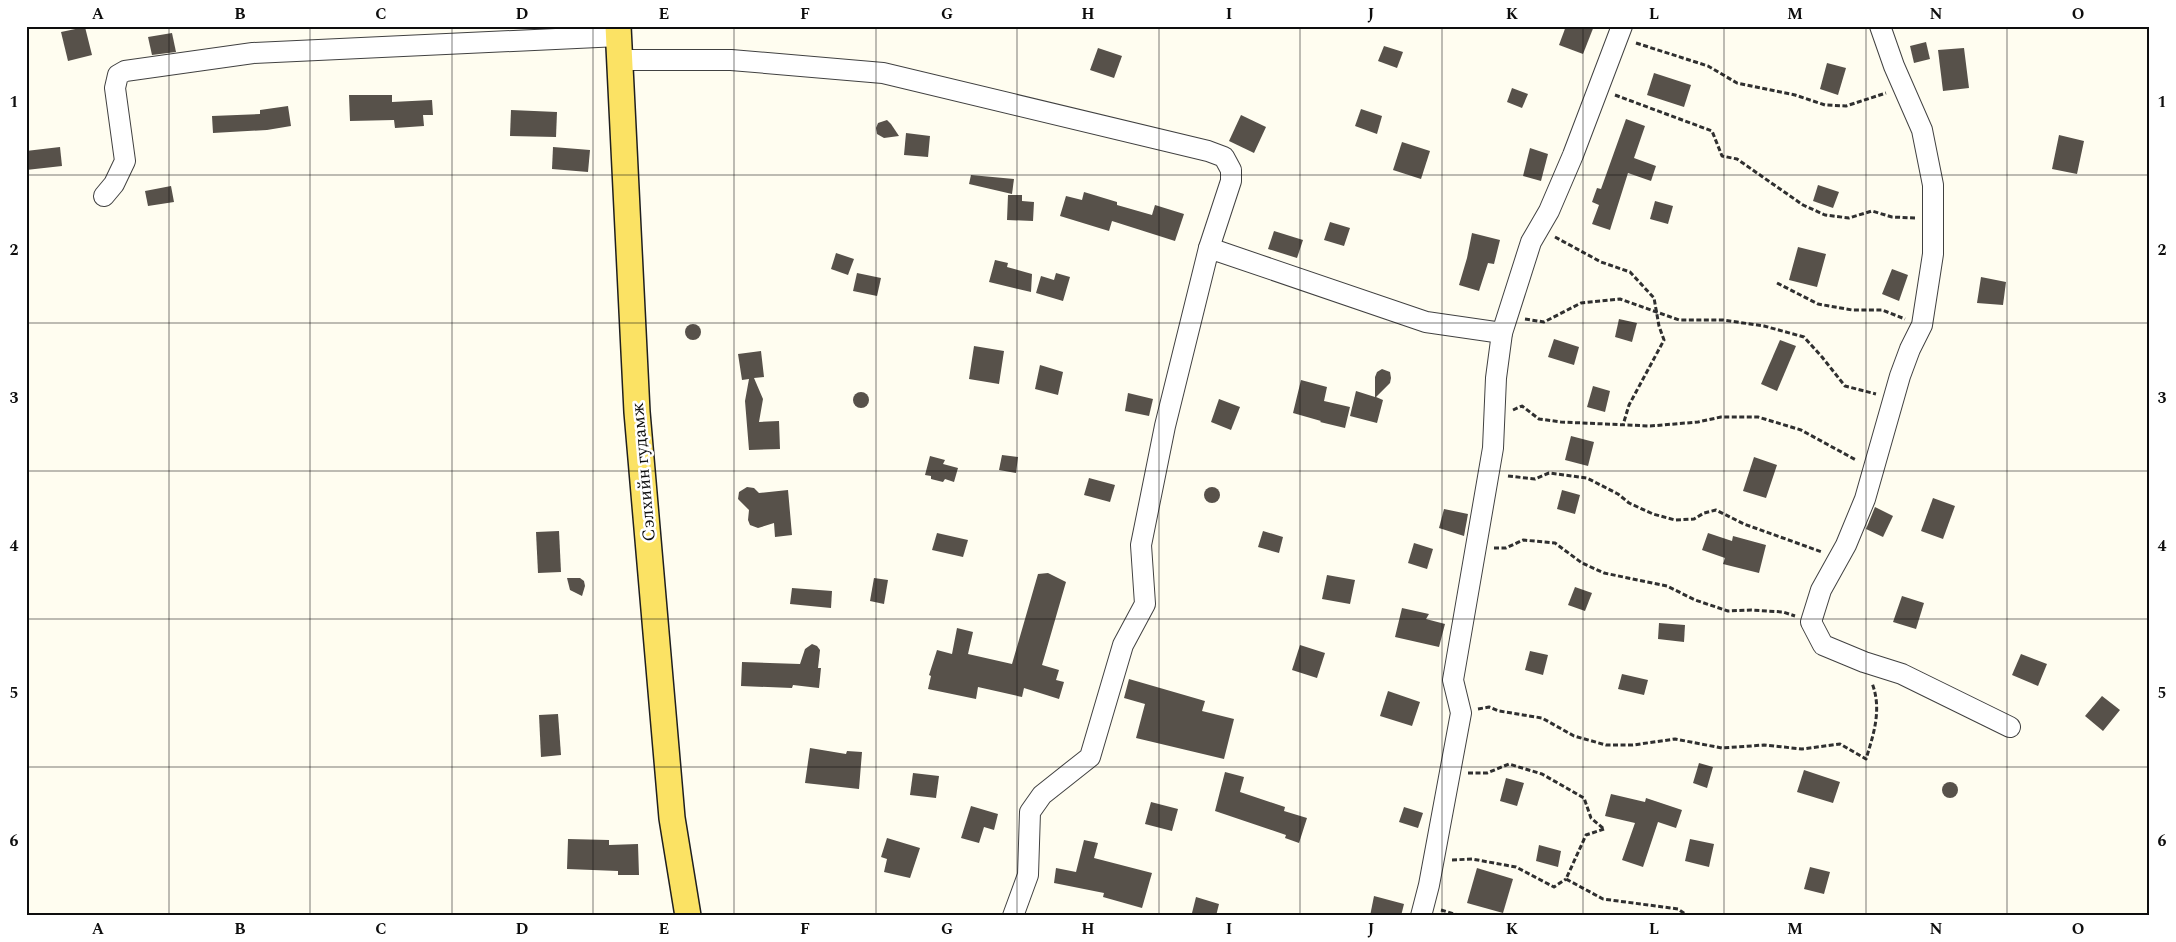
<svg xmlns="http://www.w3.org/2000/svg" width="2176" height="942" font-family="Spectral,serif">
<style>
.building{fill:#57514a}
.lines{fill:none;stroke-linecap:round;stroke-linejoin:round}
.minor-casing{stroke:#414141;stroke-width:22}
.major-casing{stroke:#1f1f1f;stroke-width:28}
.path{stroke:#303030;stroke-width:3;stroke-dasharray:5 2.5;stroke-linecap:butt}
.minor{stroke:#fff;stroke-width:20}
.major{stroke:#fbe264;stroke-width:25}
.grid{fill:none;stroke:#0e0e0e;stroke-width:1;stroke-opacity:0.55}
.labels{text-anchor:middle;stroke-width:5;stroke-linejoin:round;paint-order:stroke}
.street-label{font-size:18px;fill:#0e0e0e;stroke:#fff}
.neatline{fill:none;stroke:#0e0e0e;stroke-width:2}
.grid-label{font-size:16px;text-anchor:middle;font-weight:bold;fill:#0e0e0e}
</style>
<rect width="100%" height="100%" fill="#fffdf0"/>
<g class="building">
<path d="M1566,26h28l-11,28 -24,-9z"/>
<path d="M85,27l7,28 -24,6 -7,-29z"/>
<path d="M172,33l4,19 -24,3 -4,-18z"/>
<path d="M1926,42l4,17 -16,4 -4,-17z"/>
<path d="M1384,46l19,6 -6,16 -19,-7z"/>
<path d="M1098,48l24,8 -8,22 -24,-8z"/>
<path d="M1964,48l5,40 -26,3 -5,-41z"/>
<path d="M1827,63l19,5 -8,27 -18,-6z"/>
<path d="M1654,73l37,12 -7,22 -37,-12z"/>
<path d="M1512,88l16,6 -6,14 -15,-6z"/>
<path d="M349,95h43v7l40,-2 1,15h-10l1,11 -29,2 -1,-8 -44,1z"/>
<path d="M288,106l3,20 -24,4 -54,3 -1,-17 48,-2v-4z"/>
<path d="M1361,109l21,7 -5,18 -22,-8z"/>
<path d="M511,110l46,2 -1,25 -46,-1z"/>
<path d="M1241,115l25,12 -12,26 -25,-12z"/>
<path d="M1626,119l19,7 -11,32 22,8 -5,15 -23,-8 -18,57 -18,-6 7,-19 -7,-3 5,-14 4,1z"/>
<path d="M887,120l4,4 8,12 -15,2 -7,-4 -1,-6 2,-5z"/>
<path d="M906,133l24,3 -2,21 -24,-2z"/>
<path d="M2059,135l25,6 -7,33 -25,-5z"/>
<path d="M1402,142l28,9 -9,28 -28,-9z"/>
<path d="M60,147l2,19 -36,4v-19z"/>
<path d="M553,147l37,3 -2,22 -36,-3z"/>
<path d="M1530,148l18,6 -7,27 -18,-5z"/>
<path d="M971,175l43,4 -2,15 -43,-10z"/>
<path d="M1818,185l21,7 -6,16 -20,-7z"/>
<path d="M171,186l3,16 -26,4 -3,-15z"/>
<path d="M1084,192l33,10v3l35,10 3,-10 29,9 -9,27 -63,-20 -3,10 -49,-15 6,-20 16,4z"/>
<path d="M1008,195h14v6l12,1 -1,19 -26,-1z"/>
<path d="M1655,201l18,5 -5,18 -18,-5z"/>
<path d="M1330,222l20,6 -6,18 -20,-6z"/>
<path d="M1274,231l29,9 -6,18 -29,-9z"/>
<path d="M1472,233l28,7 -6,24 -6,-1 -9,28 -20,-6 8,-27z"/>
<path d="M1798,247l28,7 -9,33 -28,-7z"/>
<path d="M836,253l18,6 -6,16 -17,-6z"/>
<path d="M995,260l13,3 -1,4 25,7 -1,18 -42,-10z"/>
<path d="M1892,269l16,6 -9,26 -17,-7z"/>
<path d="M857,273l24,5 -4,18 -24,-5z"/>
<path d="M1056,273l14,4 -7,24 -27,-8 5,-17 13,4z"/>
<path d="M1981,277l25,5 -3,23 -26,-2z"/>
<path d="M1619,319l18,4 -5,19 -17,-5z"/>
<circle cx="693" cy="332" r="8"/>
<path d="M1554,339l25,8 -5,18 -26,-8z"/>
<path d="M1780,340l16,6 -19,45 -16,-7z"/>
<path d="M974,346l30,5 -5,33 -30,-5z"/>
<path d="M761,351l3,26 -10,1 9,21 -4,23 20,-1 1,28 -31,1 -4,-49 4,-22 -7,1 -4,-26z"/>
<path d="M1040,365l23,7 -5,23 -23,-6z"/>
<path d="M1382,369l8,3 1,6 -1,5 -14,14 7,3 -6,23 -27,-7 6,-25 19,6v-20l2,-5z"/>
<path d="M1301,380l26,7 -3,14 26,6 -5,21 -25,-6 1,-1 -28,-8z"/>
<path d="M1593,386l17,5 -5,21 -18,-5z"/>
<circle cx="861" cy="400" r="8"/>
<path d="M1128,393l25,6 -4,17 -24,-5z"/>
<path d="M1219,399l21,8 -9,23 -20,-8z"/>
<path d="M1571,436l23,6 -6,24 -23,-6z"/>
<path d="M1002,455l16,2 -2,16 -17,-3z"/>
<path d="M930,456l15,4 -2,4 15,4 -4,14 -9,-3 -2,3 -12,-3v-3l-6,-1z"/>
<path d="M1754,457l23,8 -11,33 -23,-7z"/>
<path d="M1089,478l26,7 -5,17 -26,-7z"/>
<path d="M747,487l7,1 5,5 29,-3 4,45 -17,2 -1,-14 -16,5 -8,-3 -2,-5 1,-10 -11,-11 1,-7z"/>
<circle cx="1212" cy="495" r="8"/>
<path d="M1562,490l18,5 -5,19 -18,-5z"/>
<path d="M1933,498l22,8 -12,33 -22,-8z"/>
<path d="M1875,507l18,9 -10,21 -17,-8z"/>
<path d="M1444,509l24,5 -4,22 -25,-8z"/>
<path d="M559,531l2,41 -23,1 -2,-41z"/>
<path d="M1263,531l20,6 -4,16 -21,-6z"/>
<path d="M937,533l31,7 -5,17 -31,-7z"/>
<path d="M1708,533l24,8 1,-5 33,9 -7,28 -36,-9 2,-6 -23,-8z"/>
<path d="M1414,543l19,6 -6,20 -19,-6z"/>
<path d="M1048,573l18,9 -24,83 17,5 -3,10 8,2 -5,17 -35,-11 -2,9 -44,-10 -2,12 -48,-10 3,-13 -2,-1 8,-25 15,4 5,-26 16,4 -5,22 44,10 26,-90z"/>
<path d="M1327,575l28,5 -5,24 -28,-5z"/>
<path d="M567,578h13l4,3 1,5 -3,10 -12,-6z"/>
<path d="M874,578l14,2 -4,24 -14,-3z"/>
<path d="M1575,587l17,6 -7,18 -17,-6z"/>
<path d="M792,588l40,3 -1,17 -41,-4z"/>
<path d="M1902,596l22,7 -8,26 -23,-7z"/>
<path d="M1402,608l27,6 -3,5 19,5 -6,23 -44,-10z"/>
<path d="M1659,623l26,2 -1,17 -26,-3z"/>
<path d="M812,644l5,2 3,4 -2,18h3l-2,20 -26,-3 -1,3 -51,-2 1,-24 58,2 5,-15z"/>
<path d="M1300,645l25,8 -8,25 -25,-8z"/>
<path d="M1530,651l18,4 -5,20 -18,-5z"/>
<path d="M2021,654l26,10 -9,22 -26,-11z"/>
<path d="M1622,674l26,6 -4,15 -26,-6z"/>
<path d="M1129,679l76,22 -3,10 32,8 -10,40 -88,-21 9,-34 -21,-6z"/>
<path d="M1388,691l32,11 -8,24 -32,-10z"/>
<path d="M2102,696l18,14 -17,21 -18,-15z"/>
<path d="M558,714l3,41 -20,2 -2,-42z"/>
<path d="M810,748l36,6 1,-3 15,1 -3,37 -54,-6z"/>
<path d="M1699,763l14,4 -6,21 -14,-5z"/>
<path d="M1804,770l36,12 -7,21 -36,-11z"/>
<path d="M1225,772l19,5 -4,15 45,15 -1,4 23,7 -8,25 -14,-5 1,-3 -71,-24z"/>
<path d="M913,773l26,3 -3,22 -26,-3z"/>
<path d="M1506,778l18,5 -7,23 -17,-5z"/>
<circle cx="1950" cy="790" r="8"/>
<path d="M1611,794l34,8 1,-4 36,12 -6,18 -18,-6 -15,45 -21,-7 13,-37 -30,-7z"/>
<path d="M1151,802l27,7 -6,22 -27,-7z"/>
<path d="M971,806l27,8 -4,16 -10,-3 -5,16 -18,-5z"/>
<path d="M1404,807l19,6 -5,15 -19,-6z"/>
<path d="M887,838l33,10 -10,30 -26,-6 3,-13 -6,-2z"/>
<path d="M568,839l41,1v5l29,-1 1,31h-21v-4l-51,-2z"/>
<path d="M1690,839l24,5 -5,23 -24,-6z"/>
<path d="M1084,840l14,3 -4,15 58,15 -10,35 -39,-11 1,-4 -50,-10 2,-15 20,4z"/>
<path d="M1539,845l22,6 -3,16 -22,-6z"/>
<path d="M1810,867l20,5 -6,22 -20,-5z"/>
<path d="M1477,868l36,11 -10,34 -36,-10z"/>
<path d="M1374,896l30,8 -3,12h-31z"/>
<path d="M1196,897l23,7 -3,12h-14l-10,-3z"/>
</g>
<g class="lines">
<defs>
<g id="minor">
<path d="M1880,26l14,40 28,64 11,55v69l-11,71 -12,24 -10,27 -35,123 -19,46 -25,45 -10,32 12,23 41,17 38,12 108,53"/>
<path d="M620,60h111l152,13 325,78 16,6 7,13v11l-22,67"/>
<path d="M104,196l10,-12 11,-23 -10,-73 3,-13 7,-4 128,-18 366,-17"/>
<path d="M1013,916l15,-41 2,-63 12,-17 48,-38 33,-112 22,-41 -4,-59 24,-119 44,-178 217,74 76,11"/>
<path d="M1421,916l8,-31 32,-172 -8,-33 40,-232 3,-70 6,-45 29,-91 18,-31 24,-56 49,-129"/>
</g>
<path id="major" d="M618,26l19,386 35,406 16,98"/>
</defs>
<use href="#minor" class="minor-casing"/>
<use href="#major" class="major-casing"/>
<g class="path">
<path d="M1636,43l72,23 29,17 58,12 30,10 21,1 40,-13"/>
<path d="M1615,95l97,36 10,25 15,3 66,46 22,10 24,3 23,-7 20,6 23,1"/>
<path d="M1555,237l46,25 29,10 24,26 5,28 5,14 -35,65 -6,20"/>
<path d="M1777,283l41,21 34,6h30l23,9"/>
<path d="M1525,319l19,3 37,-19 39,-4 59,21h44l41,6 40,11 18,20 23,29 31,8"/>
<path d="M1513,410l9,-4 17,13 22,3 89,4 48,-4 23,-5h37l43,13 55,30"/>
<path d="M1508,476l27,3 14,-6 38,5 31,16 11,9 24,11 22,6 19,-1 10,-6 12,-3 28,14 78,28"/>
<path d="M1494,548h12l17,-8 32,3 27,20 22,10 63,13 28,14 33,11 23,-1 32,2 12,4"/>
<path d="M1478,709l11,-2 10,4 43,7 32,18 32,9h27l42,-6 47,9 42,-3 38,4 38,-5 26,15c8,-26 16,-50 6,-76"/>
<path d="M1468,773h19l22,-9 33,10 42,24 7,20 13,11"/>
<path d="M1604,829l-18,6 -20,44 37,20 75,10 10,7"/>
<path d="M1452,860l20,-1 44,8 38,20 12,-8"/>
<path d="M1441,910l20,6"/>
</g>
<use href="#minor" class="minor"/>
<use href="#major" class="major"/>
</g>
<path class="grid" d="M169,26v890M310,26v890M452,26v890M593,26v890M734,26v890M876,26v890M1017,26v890M1159,26v890M1300,26v890M1442,26v890M1583,26v890M1724,26v890M1866,26v890M2007,26v890M26,175h2124M26,323h2124M26,471h2124M26,619h2124M26,767h2124"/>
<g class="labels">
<g class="street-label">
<text transform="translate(643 472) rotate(-95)" y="6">Сэлхийн гудамж</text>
</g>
</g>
<rect width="2176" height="942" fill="none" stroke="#ffffff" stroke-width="55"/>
<rect x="28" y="28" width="2120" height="886" class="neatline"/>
<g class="grid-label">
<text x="98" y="19">A</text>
<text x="240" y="19">B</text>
<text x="381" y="19">C</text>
<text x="522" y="19">D</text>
<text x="664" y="19">E</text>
<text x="805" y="19">F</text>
<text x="947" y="19">G</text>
<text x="1088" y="19">H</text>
<text x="1229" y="19">I</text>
<text x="1371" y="19">J</text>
<text x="1512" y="19">K</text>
<text x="1654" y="19">L</text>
<text x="1795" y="19">M</text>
<text x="1936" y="19">N</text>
<text x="2078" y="19">O</text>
<text x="14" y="107">1</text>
<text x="2162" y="107">1</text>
<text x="14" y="255">2</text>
<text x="2162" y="255">2</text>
<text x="14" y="403">3</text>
<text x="2162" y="403">3</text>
<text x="14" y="551">4</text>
<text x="2162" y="551">4</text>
<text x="14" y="698">5</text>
<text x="2162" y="698">5</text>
<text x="14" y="846">6</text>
<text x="2162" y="846">6</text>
<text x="98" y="934">A</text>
<text x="240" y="934">B</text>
<text x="381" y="934">C</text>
<text x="522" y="934">D</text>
<text x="664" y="934">E</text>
<text x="805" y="934">F</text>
<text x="947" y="934">G</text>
<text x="1088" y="934">H</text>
<text x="1229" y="934">I</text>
<text x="1371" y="934">J</text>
<text x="1512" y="934">K</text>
<text x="1654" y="934">L</text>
<text x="1795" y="934">M</text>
<text x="1936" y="934">N</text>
<text x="2078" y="934">O</text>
</g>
</svg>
